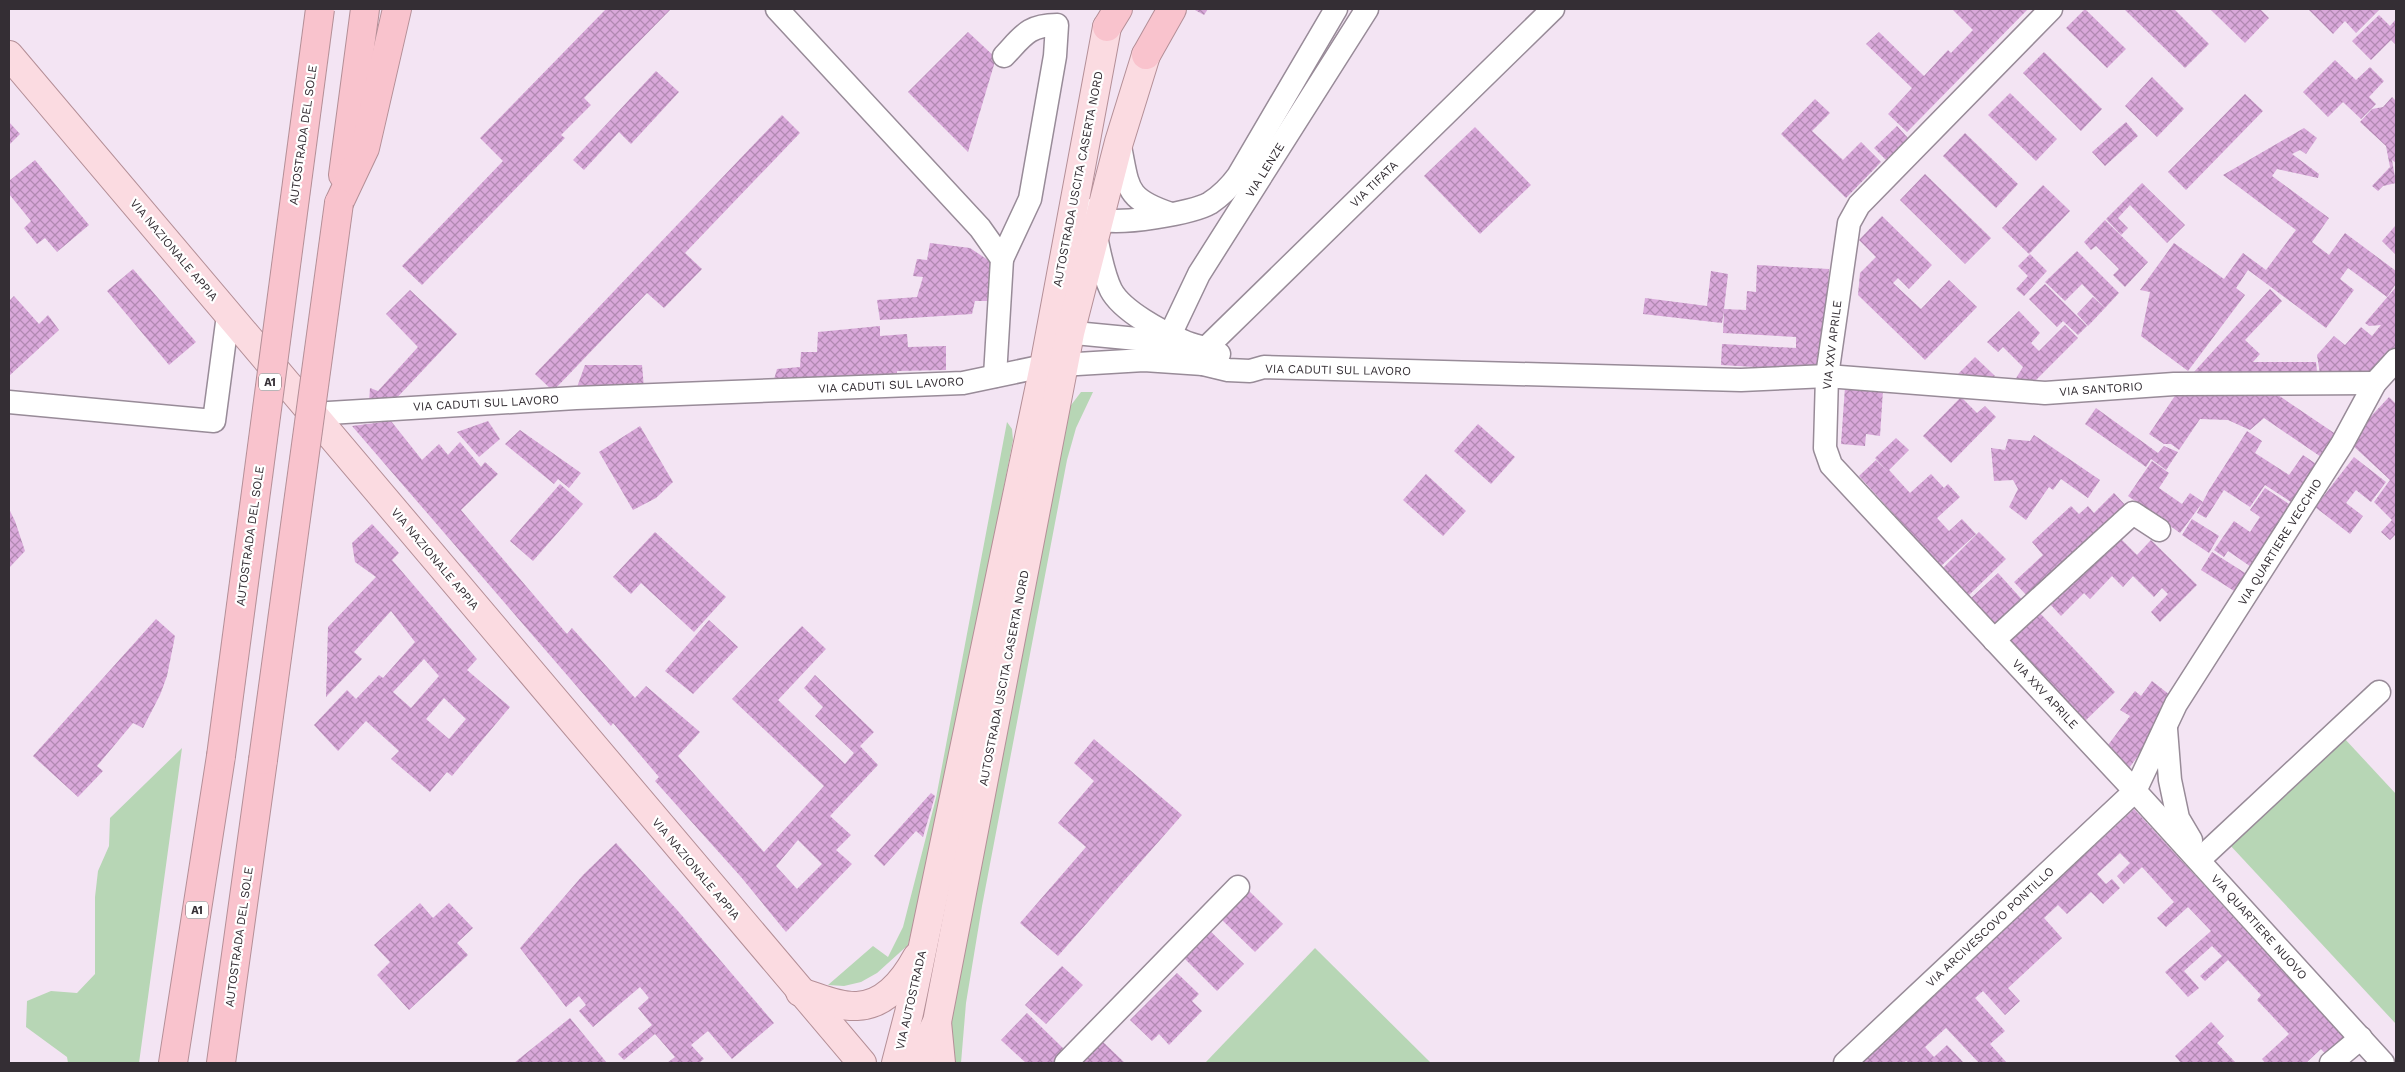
<svg xmlns="http://www.w3.org/2000/svg" width="2405" height="1072" font-family="'Work Sans',sans-serif">
<style>
.grass{fill:#b7d6b5}
.building{fill:url(#building-cross-hatch);fill-rule:evenodd}
.lines{fill:none;stroke-linecap:round;stroke-linejoin:round}
.minor-casing{stroke:#988b98;stroke-width:25}
.major-casing{stroke:#b48f97;stroke-width:30}
.highway-casing{stroke:#b48f97;stroke-width:30}
.minor{stroke:#fff;stroke-width:22}
.major{stroke:#fbdbe1;stroke-width:28}
.highway{stroke:#f9c3cd;stroke-width:28}
.highway-bridge-casing{stroke:#b48f97;stroke-width:30;stroke-linecap:butt}
.highway-bridge{stroke:#f9c3cd;stroke-width:28}
.labels{text-anchor:middle;stroke-width:4.5;stroke-linejoin:round;paint-order:stroke}
.shield{fill:#fff;stroke:#716d71;stroke-width:1}
.shield-label{font-size:11px;font-weight:bold;fill:#342e34}
.street-label{font-size:12px;fill:#342e34;stroke:#fff}
</style>
<defs>
<pattern id="building-cross-hatch" width="8" height="8" patternUnits="userSpaceOnUse" patternTransform="scale(1.25)"><rect width="8" height="8" fill="#d9a8da"/><path d="M0 0l8 8M0 8l8-8" fill="none" stroke="#b189b2"/></pattern>
</defs>
<rect width="100%" height="100%" fill="#f3e4f3"/>
<g class="grass">
<path d="M1081,392h12l-17,36 -9,32 -85,446 -16,97 -5,60h-12v-44l113,-602z"/>
<path d="M1007,422l5,7 1,11 -70,362 -35,143 -31,28 -16,9 -17,4 -16,-1 45,-39 15,11 15,-30 33,-129z"/>
<path d="M2344,738l52,56v230l-167,-180z"/>
<path d="M182,748l-43,315h-71l-1,-6 -41,-30 1,-26 24,-10 26,2 18,-19v-77l3,-26 11,-25 1,-28z"/>
<path d="M1315,948l116,115h-226z"/>
</g>
<g class="building">
<path d="M606,9l64,1 -86,88 7,7 -30,30 4,3 -143,147 -20,-19 101,-105 -23,-23z"/>
<path d="M1193,9h15l-4,6z"/>
<path d="M1952,9h76l-121,123 -19,-18 24,-26 -46,-44 13,-12 45,44 24,-26 3,3 22,-23z"/>
<path d="M2085,9l41,40 -19,19 -41,-40z"/>
<path d="M2124,9h50l35,35 -24,24z"/>
<path d="M2210,9h50l9,9 -24,25z"/>
<path d="M2308,9h72l-24,24 -11,-12 -12,13z"/>
<path d="M2379,15l11,11 6,-7v26l-5,-5 -20,20 -19,-19z"/>
<path d="M968,32l28,26 -28,94 -60,-60z"/>
<path d="M2044,52l58,57 -21,22 -58,-58z"/>
<path d="M2335,60l21,20 14,-13 14,14 -15,16 7,7 -15,15 -18,-17 -15,15 -25,-25z"/>
<path d="M656,71l23,21 -48,52 -12,-12 -35,38 -11,-10z"/>
<path d="M2152,77l32,32 -27,28 -32,-31z"/>
<path d="M2010,93l47,46 -21,22 -48,-46z"/>
<path d="M2245,94l18,17 -77,79 -18,-18z"/>
<path d="M2392,97l4,4v62l-4,-3 4,23 -13,3 -5,5 -6,-5 18,-19 -4,-21 -26,-24 12,-13 11,-2z"/>
<path d="M1815,99l15,14 -18,18 31,29 18,-18 20,20 -35,36 -65,-64z"/>
<path d="M782,115l18,18 -115,120 17,16 -38,39 -17,-15 -94,98 -18,-17z"/>
<path d="M9,122l11,12 -11,11z"/>
<path d="M2126,122l12,14 -33,30 -13,-14z"/>
<path d="M1897,126l11,12 -22,22 -12,-12z"/>
<path d="M1475,127l56,58 -51,49 -56,-58z"/>
<path d="M2304,128l13,10 -11,16 -6,-4 -8,4 27,20 -1,4 -41,-9 -5,7 57,42 -17,24 17,13 16,-22 51,38v13l-9,13 -39,-29 -8,11 14,11 -28,38 -78,-58 -12,18 9,7 -57,76 -47,-35 9,-44 -10,-2 34,-47 50,36 19,-26 23,17 30,-40 -73,-55z"/>
<path d="M1965,133l53,51 -22,24 -53,-52z"/>
<path d="M35,160l54,65 -32,27 -12,-14 -8,6 -13,-16 7,-7 -22,-27v-13z"/>
<path d="M1925,174l66,64 -26,26 -65,-64z"/>
<path d="M2142,183l43,42 -18,18 -37,-38 -12,13 10,10 -7,7 -15,-16z"/>
<path d="M2043,185l27,26 -41,43 -27,-26z"/>
<path d="M1882,216l50,49 -23,24 -11,-11 -5,5 28,26 28,-29 28,27 -52,53 -67,-65 2,-22 16,-16 -17,-17z"/>
<path d="M2105,220l43,42 -23,25 -12,-12 6,-6 -23,-23 -5,4 -7,-8z"/>
<path d="M2396,225v30l-14,-14z"/>
<path d="M930,243l40,5 21,14 -2,39h-14l-3,13 -92,6 -3,-20 40,-3 6,-20 -10,-1 4,-17 10,1z"/>
<path d="M2077,251l42,42 -14,15 -23,-24 -17,17 -20,-19z"/>
<path d="M2030,254l17,17 -23,25 -8,-7 12,-13 -10,-10z"/>
<path d="M1757,265l72,4 -5,102 -103,-6 1,-21 74,4v-11l-73,-4 1,-22 -2,12 -79,-9 2,-16 62,8 4,-35 17,3 -4,35 22,1 1,-19 9,1z"/>
<path d="M133,269l63,73 -27,23 -62,-74z"/>
<path d="M2045,284l42,42 -9,9 -15,-14 -6,6 -28,-28z"/>
<path d="M2396,287v65l-22,26 -53,2 -4,-25 17,-19 11,9 16,-18 11,9 9,-11 -12,1 -4,-3z"/>
<path d="M2270,289l12,12 -37,39 15,14 -7,8h63l2,19 -125,-8z"/>
<path d="M410,290l47,44 -66,70 -22,-2 1,-14 8,3 40,-44 -32,-33z"/>
<path d="M14,296l25,28 9,-9 11,15 -50,46v-75z"/>
<path d="M2093,297l12,11 -17,18 -11,-12z"/>
<path d="M2019,311l21,22 -9,10 8,8 26,-26 13,13 -49,49 -16,-4 10,-16 -20,-20 -5,5 -11,-10z"/>
<path d="M880,326v10l27,-2 1,13 38,-1v24l-49,1v5l-124,7 4,-14 23,-2 1,-15h16l1,-20z"/>
<path d="M1975,357l20,19 -12,12 -33,-6z"/>
<path d="M585,365h57l2,23 -68,2z"/>
<path d="M1845,387l38,3 -3,46 -14,-2 -1,12 -24,-2z"/>
<path d="M2179,390l99,5 65,44 -16,22 -63,-43 -14,12 -22,-10 -28,-1 -21,31 -8,-6h-7l-15,-10z"/>
<path d="M1961,397l16,16 8,-7 11,11 -45,46 -28,-27z"/>
<path d="M2389,397l7,7v130l-6,6 -9,-8 11,-12 -18,-18 16,-22 -42,-39z"/>
<path d="M2096,408l62,45 6,-7 14,6 -12,18 -15,-11 -5,8 -61,-43z"/>
<path d="M391,421l31,39 17,-16 9,11 12,-13 21,25 4,-5 13,12 -37,36 106,124 5,-6 63,70 11,-12 54,46 -22,24 86,96 60,-66 -92,-87 70,-73 24,23 -48,51 67,64 9,-11 -39,-37 8,-9 -19,-19 11,-13 59,57 -14,14 18,19 -48,51 21,19 -15,15 16,14 -66,68 -45,-55 -86,-96 4,-4 -46,-54 -2,3 -259,-300zM798,840l24,24 -25,25 -21,-23z"/>
<path d="M488,421l12,18 -21,18 -22,-25z"/>
<path d="M1478,424l37,33 -24,27 -37,-33z"/>
<path d="M640,426l33,56 -17,16 -23,12 -34,-58z"/>
<path d="M520,430l61,43 -12,15 -11,-9 -4,5 -49,-40z"/>
<path d="M2247,431l15,10 -7,12 34,22 14,-20 22,15 -25,38 -35,-23 -15,22 -26,-17 -18,28 -9,-5 12,-23z"/>
<path d="M2034,435l66,45 -12,18 -27,-19 -8,11 -4,-3 -23,33 -17,-13 9,-18 -5,-9 -19,1 -3,-33 14,2 3,-11 22,2z"/>
<path d="M1896,438l13,12 -20,20 21,23 21,-19 13,14 4,-4 12,13 -23,21 12,13 13,-12 14,15 -35,32 -82,-90 17,-16 12,12 -13,-14z"/>
<path d="M2354,457l32,25 -15,20 -15,-12 -10,13 17,13 -13,18 -35,-27z"/>
<path d="M2152,461l17,12 -10,15 23,16 8,-11 13,9 -23,31 -52,-37z"/>
<path d="M1426,474l40,37 -23,25 -40,-36z"/>
<path d="M560,484l23,20 -50,57 -23,-20z"/>
<path d="M2265,488l33,22 -41,61 -29,-20 -4,6 -10,-7 20,-29 16,11 10,-15 -10,-7z"/>
<path d="M2114,493l15,16 -98,91 -17,-18 29,-27 -11,-13 39,-36 8,8 9,-8 6,7z"/>
<path d="M9,509l6,12 10,30 -16,17z"/>
<path d="M2192,519l27,17 -10,17 -27,-18z"/>
<path d="M372,524l27,29 -7,7 85,99 -10,11 43,37 -58,69 -5,-4 -17,20 -39,-33 8,-8 -33,-30 -28,30 -24,-26 33,-35 9,9 23,-24 4,3 32,-36 -24,-31 -37,41 8,7 -36,38 2,-70 48,-50 -21,-15 -3,-19zM424,659l15,17 -28,32 -18,-16zM444,698l22,21 -17,20 -23,-20z"/>
<path d="M655,532l71,65 -32,35 -53,-49 -10,11 -18,-17z"/>
<path d="M1979,532l27,27 -37,36 -27,-26z"/>
<path d="M2116,534l21,21 14,-15 46,45 -37,37 -9,-10 17,-18 -6,-6 -8,9 -21,-21 -10,11 -11,-11 -22,23 -6,-6 -23,23 -12,-13z"/>
<path d="M2212,552l41,26 -11,18 -41,-26z"/>
<path d="M1998,573l28,31 -28,25 -28,-30z"/>
<path d="M2037,610l78,82 -31,30 -78,-82z"/>
<path d="M156,619l19,17 -8,40 -7,19 -17,33 -10,-5 -36,43 6,5 -25,26 -45,-41z"/>
<path d="M709,620l29,27 -45,47 -28,-23z"/>
<path d="M2152,681l27,21 -50,66 -24,-19 25,-33 -10,-6 15,-19 6,5z"/>
<path d="M1094,739l88,76 -124,141 -38,-33 66,-76 -28,-24 36,-42 -20,-18z"/>
<path d="M931,793l4,3 -12,41 -7,-6 -32,35 -10,-10z"/>
<path d="M2134,809l215,234 -19,16 -9,-10 -15,14h-41l-3,-4 27,-25 -32,-34 4,-5 -33,-35 -23,21 -5,-5 22,-20 -10,-10 -28,25 15,17 -11,9 -23,-25 46,-41 -23,-24 -22,20 -9,-9 17,-16 -32,-35 -18,17 -7,-8 13,-13 -10,-10 -23,21 9,10 6,-5 8,9 -17,16 -12,-12 -24,22 -9,-9 -14,13 18,20 -54,50 12,13 -15,14 -22,-24 -8,7 30,33 -15,13 17,19h-28l-33,-35 -21,19 9,10 13,-12 17,18h-55l-3,-2 -2,2h-44z"/>
<path d="M616,843l62,68 96,112 -42,36 -24,-28 -17,14 13,14 -5,4h-32l8,-6 -20,-23 -31,26 -6,-6 34,-29 -14,-17 11,-10 -9,-11 -47,40 -14,-16 7,-6 -7,-9 -13,11 -46,-59 63,-73z"/>
<path d="M1248,890l35,34 -28,28 -35,-34z"/>
<path d="M420,903l13,15 16,-15 24,25 -16,15 11,12 -59,55 -32,-35 13,-13 -16,-17z"/>
<path d="M1208,929l36,35 -27,27 -36,-36z"/>
<path d="M1062,966l21,19 -37,39 -21,-19z"/>
<path d="M1177,973l22,21 -7,7 10,10 -33,34 -10,-11 -7,7 -22,-21z"/>
<path d="M1027,1013l39,38 -12,12h-28l-25,-23z"/>
<path d="M570,1018l37,45h-93z"/>
<path d="M2211,1022l13,14 -7,7 19,20h-55l-6,-7z"/>
<path d="M1103,1042l22,21h-42z"/>
</g>
<g class="lines">
<defs>
<g id="minor">
<path d="M777,9l203,219 22,31 -7,117"/>
<path d="M2051,9l-192,196 -10,18 -22,153 -2,72 6,17 304,326 248,272"/>
<path d="M1119,142c10,45 4,56 52,72"/>
<path d="M1087,210c3,4 8,7 12,9 19,7 94,-6 111,-16 12,-8 20,-16 28,-27l98,-167"/>
<path d="M1096,237c4,17 7,37 15,53 11,21 51,42 72,51 13,6 24,6 36,13"/>
<path d="M1002,259l28,-60 25,-143 2,-31c-29,0 -34,11 -53,31"/>
<path d="M1054,331l125,12"/>
<path d="M1170,335l29,-61 168,-265"/>
<path d="M1203,364l4,-17 346,-338"/>
<path d="M9,402l205,19 14,-106"/>
<path d="M312,414l264,-16 387,-15 81,-17 100,-6 59,4 25,6 22,1 14,-4 477,13 86,-4 218,17 129,-9 201,-1"/>
<path d="M1994,640l139,-127 26,17"/>
<path d="M2166,729l4,51 8,38 13,22"/>
<path d="M2201,858l178,-166"/>
<path d="M1066,1063l172,-176"/>
<path d="M1845,1063l290,-272 41,-87 166,-260 33,-61 21,-23"/>
<path d="M2331,1063l30,-25"/>
</g>
<g id="major">
<path d="M9,55l853,1008"/>
<path d="M800,992c18,5 38,15 57,14 28,-1 47,-25 60,-49"/>
<path d="M937,1022l4,41"/>
<path d="M896,1063l13,-50 135,-647 63,-339"/>
<path d="M916,1063l21,-41 133,-689 49,-191 27,-87"/>
</g>
<g id="highway">
<path d="M1107,27l11,-18"/>
<path d="M1146,55l26,-46"/>
<path d="M343,175l22,-166"/>
<path d="M339,203l26,-55 32,-139"/>
<path d="M173,1063l48,-307"/>
<path d="M221,1063l42,-303"/>
</g>
</defs>
<use href="#minor" class="minor-casing"/>
<use href="#major" class="major-casing"/>
<use href="#highway" class="highway-casing"/>
<use href="#minor" class="minor"/>
<use href="#major" class="major"/>
<use href="#highway" class="highway"/>
<defs>
<g id="highway-bridge">
<path d="M221,756l99,-747"/>
<path d="M263,760l76,-557"/>
</g>
</defs>
<use href="#highway-bridge" class="highway-bridge-casing"/>
<use href="#highway-bridge" class="highway-bridge"/>
</g>
<g class="labels">
<g class="shield">
<rect x="259" y="373.5" width="22" height="17" rx="4"/>
<rect x="186" y="901.5" width="22" height="17" rx="4"/>
</g>
<g class="shield-label">
<text x="270" y="386">A1</text>
<text x="197" y="914">A1</text>
</g>
<g class="street-label">
<text transform="translate(303 135) rotate(-82)" y="4">AUTOSTRADA DEL SOLE</text>
<text transform="translate(1265 170) rotate(-58)" y="4">VIA LENZE</text>
<text transform="translate(1078 179) rotate(-79)" y="4">AUTOSTRADA USCITA CASERTA NORD</text>
<text transform="translate(1374 184) rotate(-44)" y="4">VIA TIFATA</text>
<text transform="translate(174 250) rotate(50)" y="4">VIA NAZIONALE APPIA</text>
<text transform="translate(1832 345) rotate(-83)" y="4">VIA XXV APRILE</text>
<text transform="translate(1338 370) rotate(1)" y="4">VIA CADUTI SUL LAVORO</text>
<text transform="translate(891 385) rotate(-3)" y="4">VIA CADUTI SUL LAVORO</text>
<text transform="translate(2101 389) rotate(-4)" y="4">VIA SANTORIO</text>
<text transform="translate(486 403) rotate(-3)" y="4">VIA CADUTI SUL LAVORO</text>
<text transform="translate(250 536) rotate(-82)" y="4">AUTOSTRADA DEL SOLE</text>
<text transform="translate(2280 542) rotate(-58)" y="4">VIA QUARTIERE VECCHIO</text>
<text transform="translate(435 559) rotate(50)" y="4">VIA NAZIONALE APPIA</text>
<text transform="translate(1004 678) rotate(-79)" y="4">AUTOSTRADA USCITA CASERTA NORD</text>
<text transform="translate(2045 694) rotate(47)" y="4">VIA XXV APRILE</text>
<text transform="translate(696 869) rotate(50)" y="4">VIA NAZIONALE APPIA</text>
<text transform="translate(1990 927) rotate(-43)" y="4">VIA ARCIVESCOVO PONTILLO</text>
<text transform="translate(2259 927) rotate(48)" y="4">VIA QUARTIERE NUOVO</text>
<text transform="translate(239 937) rotate(-82)" y="4">AUTOSTRADA DEL SOLE</text>
<text transform="translate(911 1000) rotate(-77)" y="4">VIA AUTOSTRADA</text>
</g>
</g>
<rect width="2405" height="1072" fill="none" stroke="#342e34" stroke-width="20"/>
</svg>
